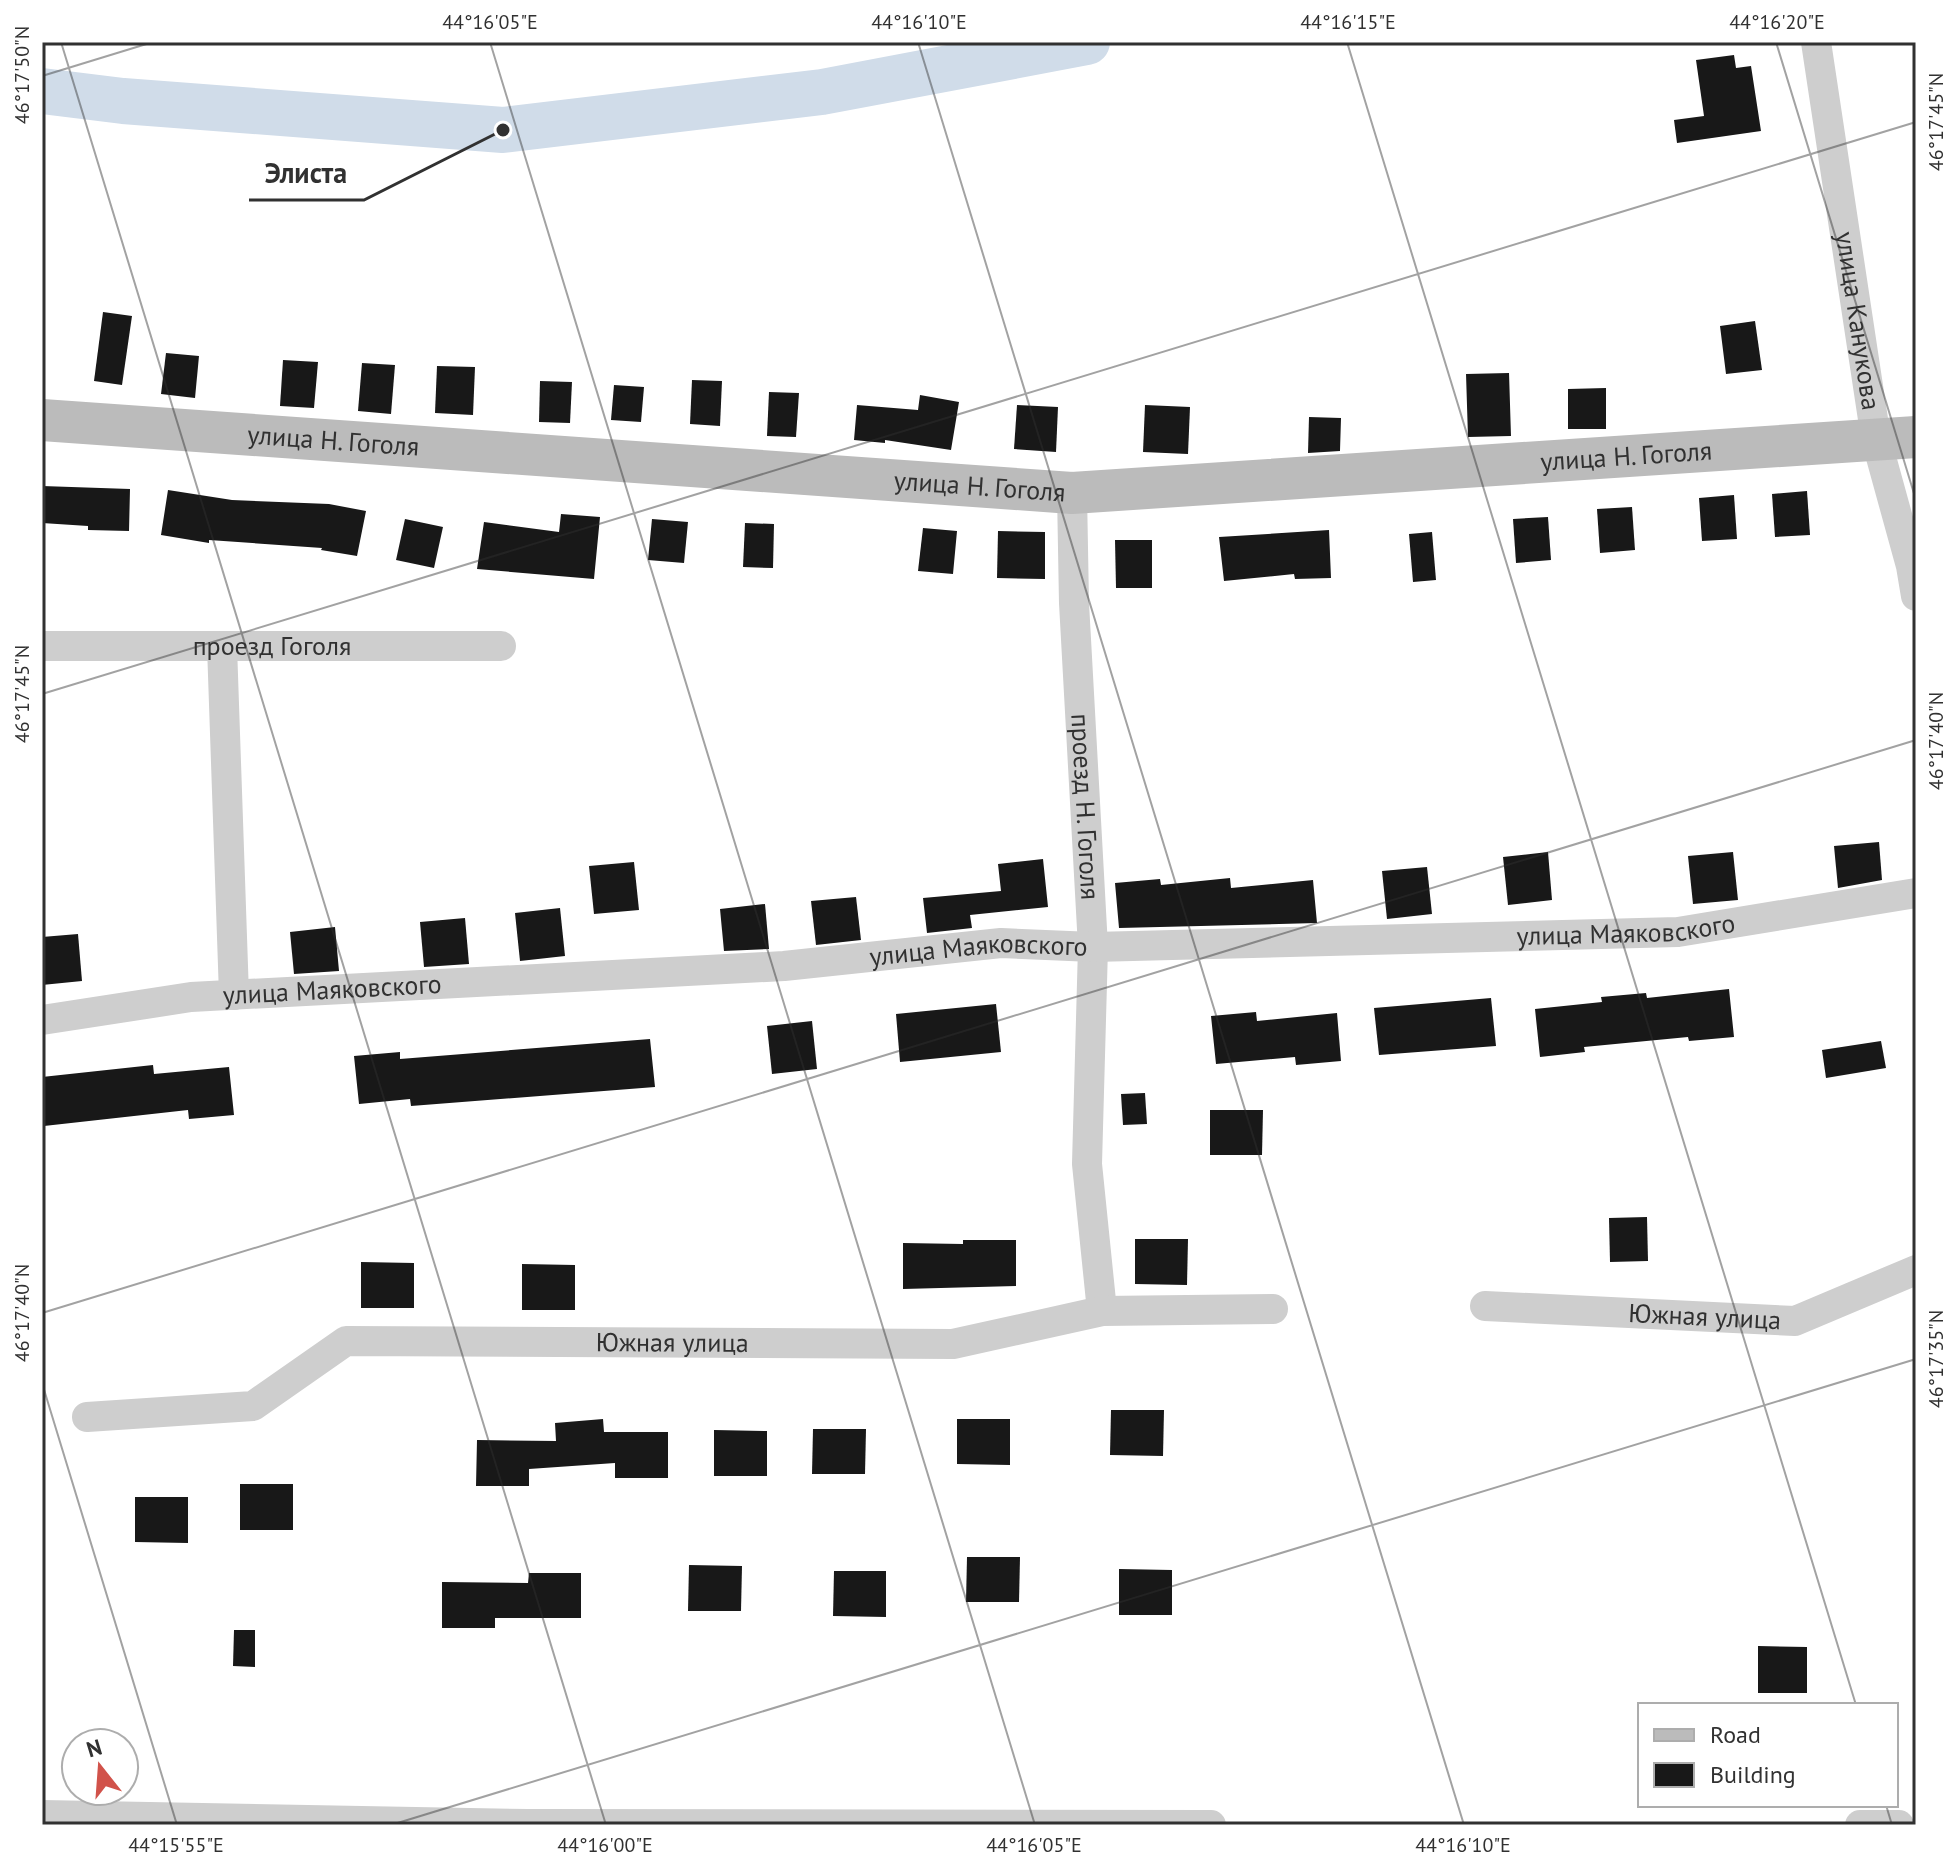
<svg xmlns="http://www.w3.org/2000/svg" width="1958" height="1867" font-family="'PT Sans',sans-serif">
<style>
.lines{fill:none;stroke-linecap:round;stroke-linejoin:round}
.river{stroke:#d0dce9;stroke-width:46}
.building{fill:#181818}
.street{stroke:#cecece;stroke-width:30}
.secondary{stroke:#bbb;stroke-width:42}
.ticks{fill:none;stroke:#313131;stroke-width:2;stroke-opacity:0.45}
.labels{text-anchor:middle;stroke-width:8;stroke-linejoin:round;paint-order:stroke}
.street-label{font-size:26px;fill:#313131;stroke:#fff}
.leader{fill:none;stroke:#313131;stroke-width:3}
.callout-dot{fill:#313131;stroke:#fff;stroke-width:3}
.callout-label{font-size:28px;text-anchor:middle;font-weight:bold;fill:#313131;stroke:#fff;stroke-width:8;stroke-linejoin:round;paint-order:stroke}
.neatline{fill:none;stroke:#313131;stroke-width:3}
.ticks-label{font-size:20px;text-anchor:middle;fill:#313131}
</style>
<rect width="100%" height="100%" fill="#fff"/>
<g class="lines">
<path class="river" d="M42,91l81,10 380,29 319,-38 265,-50"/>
</g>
<g class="building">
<path d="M1734,55l2,13 15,-2 10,65 -84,12 -3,-23 30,-4 -8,-56z"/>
<path d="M103,312l29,4 -10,69 -28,-4z"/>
<path d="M1755,321l7,49 -36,4 -6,-48z"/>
<path d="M166,353l33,3 -4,42 -34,-4z"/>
<path d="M283,360l35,2 -4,46 -34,-2z"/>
<path d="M362,363l33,2 -4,49 -33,-3z"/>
<path d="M437,366l38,1 -2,48 -38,-2z"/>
<path d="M1509,373l2,63 -43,1 -2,-63z"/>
<path d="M692,380l30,1 -2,45 -30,-2z"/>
<path d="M540,381l32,1 -2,41 -31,-1z"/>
<path d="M614,385l30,2 -3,35 -30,-2z"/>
<path d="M1606,388v41h-38v-40z"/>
<path d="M769,392l30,1 -3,44 -29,-1z"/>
<path d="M920,395l39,7 -8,48 -66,-10v3l-31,-3 3,-35 61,5z"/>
<path d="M1017,405l41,2 -2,45 -42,-3z"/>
<path d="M1145,405l45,2 -2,47 -45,-2z"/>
<path d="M1309,417l32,1 -1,33 -32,2z"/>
<path d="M42,486l88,3 -1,42 -41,-1v-4l-46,-3z"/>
<path d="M168,490l64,10 97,4 37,7 -9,45 -36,-6 1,-2 -113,-8v3l-48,-8z"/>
<path d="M1807,491l3,44 -35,2 -3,-43z"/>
<path d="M1734,495l3,44 -35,2 -3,-43z"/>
<path d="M1632,507l3,43 -35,3 -3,-44z"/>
<path d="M561,514l39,3 -6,62 -117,-10 7,-47 75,10z"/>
<path d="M1548,517l3,43 -35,3 -3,-44z"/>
<path d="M405,519l38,8 -9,41 -38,-8z"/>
<path d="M652,519l36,3 -4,41 -36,-3z"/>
<path d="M745,523l29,1 -1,44 -30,-1z"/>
<path d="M923,528l34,3 -4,43 -35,-3z"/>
<path d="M1329,530l2,48 -36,1 -1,-5 -70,7 -5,-44z"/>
<path d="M998,531l47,1v47l-48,-1z"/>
<path d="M1432,532l4,48 -23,2 -4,-48z"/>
<path d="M1115,540h37v48h-36z"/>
<path d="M1879,842l3,38 -44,8 -4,-42z"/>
<path d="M1548,852l4,48 -44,5 -5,-48z"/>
<path d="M1733,852l5,48 -45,4 -5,-48z"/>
<path d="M1043,859l5,48 -78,8 2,13 -45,5 -4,-35 78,-7 -3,-27z"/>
<path d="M634,862l5,48 -45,4 -5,-48z"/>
<path d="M1427,867l5,47 -45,5 -5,-48z"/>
<path d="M1230,878l1,10 82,-8 4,43 -198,5 -4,-45 45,-4 1,6z"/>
<path d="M856,897l5,43 -45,5 -5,-44z"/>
<path d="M765,904l4,45 -45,2 -4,-42z"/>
<path d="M560,908l5,48 -45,5 -5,-48z"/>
<path d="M465,918l4,46 -45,3 -4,-45z"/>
<path d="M335,927l4,44 -45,3 -4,-42z"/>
<path d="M78,934l4,47 -40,4v-48z"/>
<path d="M1729,989l5,48 -45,4 -1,-4 -104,10 1,5 -45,5 -5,-48 67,-7 -1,-5 45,-4 1,5z"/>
<path d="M1491,998l5,48 -117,9 -5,-47z"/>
<path d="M996,1004l5,48 -101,10 -4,-48z"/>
<path d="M1256,1012l1,9 80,-8 4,48 -45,4 -1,-8 -79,7 -5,-48z"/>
<path d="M812,1021l5,48 -45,5 -5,-48z"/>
<path d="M650,1039l5,48 -244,19 -1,-7 -51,5 -5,-48 46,-4v7z"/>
<path d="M1881,1041l5,27 -60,10 -4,-28z"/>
<path d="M153,1065l1,9 75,-7 5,48 -45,4 -1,-9 -144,16 -2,-49z"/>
<path d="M1145,1093l2,31 -24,1 -2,-31z"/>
<path d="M1210,1110h53l-1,45h-52z"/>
<path d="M1647,1217l1,44 -38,1 -1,-44z"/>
<path d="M1135,1239h53l-1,46 -52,-1z"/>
<path d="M963,1240h53v46l-113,3v-46l60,1z"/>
<path d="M361,1262l53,1v45h-53z"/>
<path d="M522,1264l53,1v45h-53z"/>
<path d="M1111,1410h53l-1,46 -53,-1z"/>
<path d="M603,1419l1,13h64v46h-53v-15l-86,6v17h-53l1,-46 79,1 -1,-18z"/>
<path d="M957,1419h53v46l-53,-1z"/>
<path d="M813,1429h53l-1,45h-53z"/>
<path d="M714,1430l53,1v45h-53z"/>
<rect x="240" y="1484" width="53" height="46"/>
<path d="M135,1497h53v46l-53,-1z"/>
<path d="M967,1557h53l-1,45h-53z"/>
<path d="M689,1565l53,1 -1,45h-53z"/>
<path d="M1119,1569l53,1v45h-53z"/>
<path d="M834,1571h52v46l-53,-1z"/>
<path d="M529,1573h52v45h-86v10h-53v-46l86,1z"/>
<path d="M234,1630h21v37l-22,-1z"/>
<path d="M1758,1646l49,1v46h-49z"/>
</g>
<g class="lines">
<g class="street">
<path id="s1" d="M1816,42l60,397 35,127 5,30"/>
<path id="s2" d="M1072,493l2,110 19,344 -6,217 15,147"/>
<path id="s3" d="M42,646h459"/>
<path d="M222,646l12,349"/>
<path id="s4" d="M42,1020l149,-23 593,-31 217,-23 92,4 585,-15 238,-39"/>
<path id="s5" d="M1485,1306l310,15 121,-51"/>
<path id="s6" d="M87,1417l166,-11 93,-65 607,3 149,-33 171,-2"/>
<path d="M42,1815l486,9 683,1"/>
<path d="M1860,1825h39"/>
</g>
<path class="secondary" id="s7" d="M42,420l1030,73 844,-56"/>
</g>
<path class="ticks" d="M61,42l545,1783M490,42l545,1783M918,42l546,1783M1347,42l509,1663M1776,42l140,458M42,76l111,-34M42,694l1874,-572M42,1313l1874,-573M42,1383l135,442M1886,1805l6,20M391,1825l1525,-466"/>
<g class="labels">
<g class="street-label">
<text dy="9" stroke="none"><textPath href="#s1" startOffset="282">улица Канукова</textPath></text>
<text dy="9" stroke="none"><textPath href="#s7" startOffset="292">улица Н. Гоголя</textPath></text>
<text dy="9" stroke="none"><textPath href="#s7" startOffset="1588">улица Н. Гоголя</textPath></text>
<text dy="9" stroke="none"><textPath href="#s7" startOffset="940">улица Н. Гоголя</textPath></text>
<text dy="9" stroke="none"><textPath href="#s3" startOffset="230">проезд Гоголя</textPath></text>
<text dy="9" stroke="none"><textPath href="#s2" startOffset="314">проезд Н. Гоголя</textPath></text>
<text dy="9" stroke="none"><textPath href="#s4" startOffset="1588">улица Маяковского</textPath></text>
<text dy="9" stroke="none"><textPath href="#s4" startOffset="940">улица Маяковского</textPath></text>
<text dy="9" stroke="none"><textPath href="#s4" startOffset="292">улица Маяковского</textPath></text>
<text dy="9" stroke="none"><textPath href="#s5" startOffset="220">Южная улица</textPath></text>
<text dy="9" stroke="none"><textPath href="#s6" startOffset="606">Южная улица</textPath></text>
</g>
</g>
<path class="leader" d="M503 130L364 200H249"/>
<circle class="callout-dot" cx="503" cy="130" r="8"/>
<g class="callout-label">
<text x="306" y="183">Элиста</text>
</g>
<rect width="1958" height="1867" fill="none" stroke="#ffffff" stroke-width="88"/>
<rect x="1638" y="1703" width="260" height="104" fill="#ffffff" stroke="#adadad" stroke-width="2"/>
<rect x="1654" y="1729" width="40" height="12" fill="#bbbbbb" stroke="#adadad" stroke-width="2"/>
<text x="1710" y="1743" font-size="24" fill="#313131">Road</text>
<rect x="1654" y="1763" width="40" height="24" fill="#181818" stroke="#adadad" stroke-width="2"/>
<text x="1710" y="1783" font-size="24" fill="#313131">Building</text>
<g transform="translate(100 1767) rotate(343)"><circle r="38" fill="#ffffff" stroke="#adadad" stroke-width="2"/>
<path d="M0-6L14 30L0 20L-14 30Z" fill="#d1524a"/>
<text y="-12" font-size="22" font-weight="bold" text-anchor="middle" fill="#313131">N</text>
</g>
<rect x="44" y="44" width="1870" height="1779" class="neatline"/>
<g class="ticks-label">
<text x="490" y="29">44°16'05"E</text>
<text x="919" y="29">44°16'10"E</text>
<text x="1348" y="29">44°16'15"E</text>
<text x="1777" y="29">44°16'20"E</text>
<text transform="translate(22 75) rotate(-90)" y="7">46°17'50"N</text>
<text transform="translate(1936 122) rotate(-90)" y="7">46°17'45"N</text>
<text transform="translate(22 694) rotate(-90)" y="7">46°17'45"N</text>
<text transform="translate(1936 741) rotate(-90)" y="7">46°17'40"N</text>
<text transform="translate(22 1313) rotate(-90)" y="7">46°17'40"N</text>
<text transform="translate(1936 1359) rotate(-90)" y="7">46°17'35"N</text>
<text x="176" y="1852">44°15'55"E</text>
<text x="605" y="1852">44°16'00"E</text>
<text x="1034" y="1852">44°16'05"E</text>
<text x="1463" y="1852">44°16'10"E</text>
</g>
</svg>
